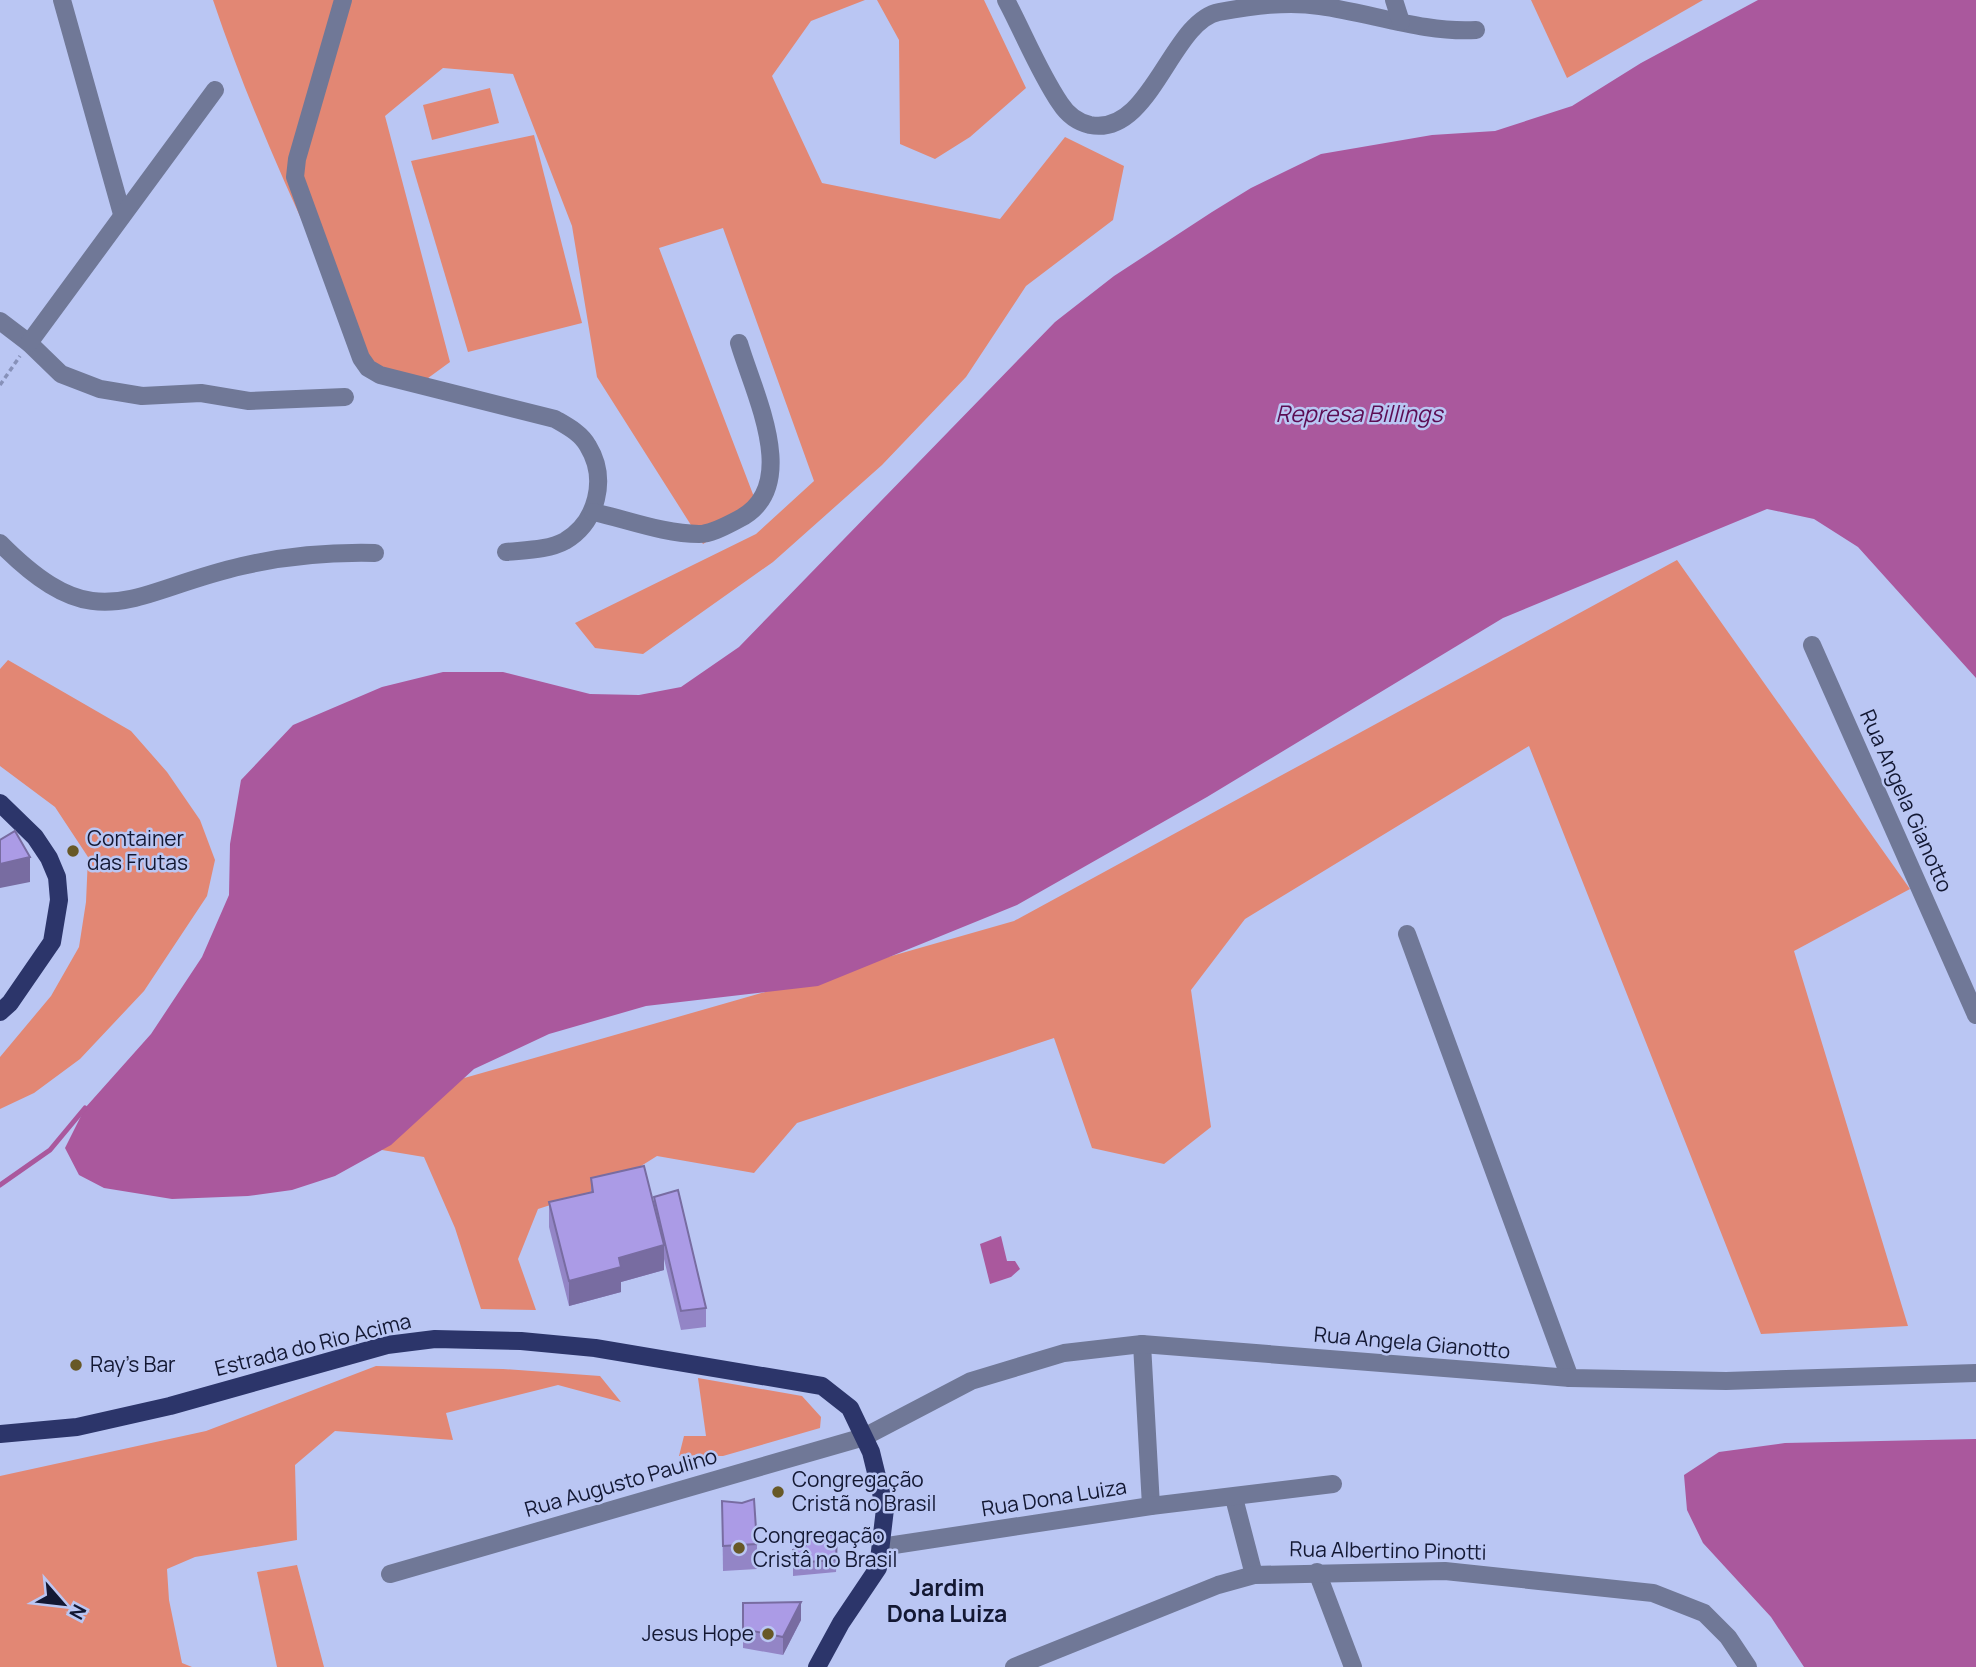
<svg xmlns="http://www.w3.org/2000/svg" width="1976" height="1667" font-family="Manrope,sans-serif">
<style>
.green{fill:#e28774}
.water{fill:#aa589d}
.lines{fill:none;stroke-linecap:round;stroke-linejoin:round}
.stream{stroke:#aa589d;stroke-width:5}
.path{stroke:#8791b9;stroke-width:3.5;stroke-dasharray:5 3.5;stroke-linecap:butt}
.minor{stroke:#707897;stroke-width:18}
.major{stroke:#2c356a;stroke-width:18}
.wall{fill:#9385c6}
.shaded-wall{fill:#786ca1}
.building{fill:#ab9be6;stroke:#786ca1;stroke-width:2}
.poi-dot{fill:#675826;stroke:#bac6f3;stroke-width:2.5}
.labels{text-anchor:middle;stroke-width:5;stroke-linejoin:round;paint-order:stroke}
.street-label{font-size:21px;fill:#131833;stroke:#bac6f3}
.poi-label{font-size:21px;fill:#131833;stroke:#bac6f3;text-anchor:start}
.water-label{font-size:23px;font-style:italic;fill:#5c0d53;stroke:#bac6f3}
.neighbourhood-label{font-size:23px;font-weight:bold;fill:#131833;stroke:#bac6f3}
</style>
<rect width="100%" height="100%" fill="#bac6f3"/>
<g class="green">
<path d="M213,0h652l-54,21 -39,55 50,107 178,36 65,-82 59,29 -11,54 -87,66 -60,91 -84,88 -109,97 -130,92 -48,-6 -20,-25 181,-89 58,-53 -91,-253 -64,20 100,262 -56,34 -106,-167 -25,-151 -59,-152 -70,-6 -58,48 65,246 -26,19 -40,-12 -20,-15c-55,-117 -110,-232 -151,-354z"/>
<path d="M877,0h107l42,88 -56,49 -35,22 -35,-15 -1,-104z"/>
<path d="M1531,0h172l-136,78z"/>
<path d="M490,88l9,35 -67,17 -9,-35z"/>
<path d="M534,135l48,188 -114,29 -57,-191z"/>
<path d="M1677,560l233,329 -116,62 114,375 -147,8 -232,-588 -284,173 -54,71 20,137 -47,37 -72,-16 -38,-110 -257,85 -43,50 -97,-17 -48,30 -71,23 -20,50 18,51 -55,-1 -26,-81 -31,-71 -48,-8 18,-51 620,-177z"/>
<path d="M8,660l123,71 36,41 33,48 15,40 -8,36 -63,95 -64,68 -46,34 -34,16v-52l51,-61 28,-49 7,-45 2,-45 -33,-50 -55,-41v-97z"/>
<path d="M376,1366l127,3 97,7 21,26 -63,-17 -112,28 7,27 -118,-9 -40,34 2,75 -102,17 -28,12 2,31 13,63 10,4h-192v-191l206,-45z"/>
<path d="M698,1378l104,18 19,21 -1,11 -97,28h-44l5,-20h22z"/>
<path d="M297,1565l27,102h-47l-20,-95z"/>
</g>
<g class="water">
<path d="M1758,0h218v678l-118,-131 -44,-28 -47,-10 -264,109 -296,179 -190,108 -199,81 -172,20 -97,28 -75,35 -83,76 -56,31 -43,14 -44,6 -76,3 -68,-11 -25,-13 -14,-27 20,-40 66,-74 51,-77 27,-62 1,-51 11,-64 52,-55 89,-38 61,-15h60l87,22 49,1 42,-8 58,-40 316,-325 59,-46 98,-64 39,-24 70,-34 111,-19 63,-4 77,-25 69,-43z"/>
<path d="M1001,1236l6,25h8l5,8 -9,8 -21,7 -10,-40z"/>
<path d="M1976,1439v228h-172l-33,-50 -68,-74 -16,-33 -3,-35 35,-23 66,-9z"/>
</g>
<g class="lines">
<path class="stream" d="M0,1185l50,-35 35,-42"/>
<path class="path" d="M0,385l20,-29"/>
<g class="minor">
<path d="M62,0l60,214"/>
<path d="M343,0l-46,159 -2,18 66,181 7,10 12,7 175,44c12,7 26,14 33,27 20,33 9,76 -23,95 -16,9 -41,9 -59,11"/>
<path d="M1006,0c18,34 33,72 54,103 7,11 17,19 30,22 61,12 81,-104 129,-113 34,-6 67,-11 101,-6 52,7 103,27 156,24"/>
<path d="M1394,0l7,22"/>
<path d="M0,321l29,22 32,31 39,15 42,7 59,-3 48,8 96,-4"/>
<path d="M29,343l186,-253"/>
<path d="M593,512c33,7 71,22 106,22 13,0 28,-9 40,-15 63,-32 15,-125 0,-176"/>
<path d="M0,543c98,99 129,49 242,23 43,-10 89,-14 133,-13"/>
<path d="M1812,645l164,370"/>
<path d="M1407,934l163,444"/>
<path d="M1142,1344l9,162"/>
<path d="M1234,1498l20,77"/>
<path d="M881,1547l270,-41 182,-22"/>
<path d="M1317,1572l36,95"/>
<path d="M390,1574l474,-137 107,-56 93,-28 78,-9 428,34 156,3 250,-8"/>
<path d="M1014,1667l204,-82 36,-10 191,-4 208,22 51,20 24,24 20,30"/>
</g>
<g class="major">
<path d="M0,803l35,34 14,21 8,19 2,23 -7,42 -42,61 -10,9"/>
<path d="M0,1434l77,-7 93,-21 217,-61 48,-6 86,2 74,7 227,38 28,22 21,44 14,57 -7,59 -37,55 -24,44"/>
</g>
</g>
<g class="wall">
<path d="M591,1178l63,28v-9l52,111v19l-25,3 -17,-71v11l-43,12v10l-52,14 -20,-79v-25l42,-10z"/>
<path d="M722,1501l35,43v25l-34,2z"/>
<path d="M837,1547l-1,25 -43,4v-26z"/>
<path d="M743,1603l58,17 -18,35 -40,-7z"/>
</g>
<g class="shaded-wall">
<path d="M30,857v25l-30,6v-24z"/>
<path d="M664,1245v25l-43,12v10l-52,14v-25l50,-23z"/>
<path d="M801,1602v18l-18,35v-18z"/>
</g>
<g class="building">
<path d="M15,831l15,26 -30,7v-24z"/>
<path d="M644,1166l20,79 -45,13 2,9 -52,14 -20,-79 44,-10 -2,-14z"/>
<path d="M678,1190l28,118 -25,3 -27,-114z"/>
<path d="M754,1499l3,45 -34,2 -1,-45 20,2z"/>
<path d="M806,1535h31l-1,25 -43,3v-13l13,-5z"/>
<path d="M801,1602l-18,35 -40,-8v-26z"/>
</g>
<g class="poi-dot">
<circle cx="73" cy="851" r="7"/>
<circle cx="76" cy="1365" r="7"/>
<circle cx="778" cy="1492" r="7"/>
<circle cx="739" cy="1548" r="7"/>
<circle cx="768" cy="1634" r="7"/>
</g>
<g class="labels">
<g class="street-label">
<text transform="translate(1906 801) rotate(66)" y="7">Rua Angela Gianotto</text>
<text transform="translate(1412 1343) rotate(5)" y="7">Rua Angela Gianotto</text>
<text transform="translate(313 1345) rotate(-14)" y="7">Estrada do Rio Acima</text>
<text transform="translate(621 1483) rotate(-16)" y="7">Rua Augusto Paulino</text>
<text transform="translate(1054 1498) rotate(-9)" y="7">Rua Dona Luiza</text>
<text transform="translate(1388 1551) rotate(1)" y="7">Rua Albertino Pinotti</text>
</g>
<g class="poi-label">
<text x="87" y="846">Container<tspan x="87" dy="24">das Frutas</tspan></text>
<text x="90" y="1372">Ray's Bar</text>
<text x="792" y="1487">Congregação<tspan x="792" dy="24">Cristã no Brasil</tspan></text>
<text x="753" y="1543">Congregação<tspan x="753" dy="24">Cristâ no Brasil</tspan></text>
<text x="754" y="1641" text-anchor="end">Jesus Hope</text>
</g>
<g class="water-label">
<text x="1359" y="422">Represa Billings</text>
</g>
<g class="neighbourhood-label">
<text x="947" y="1596">Jardim<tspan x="947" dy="26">Dona Luiza</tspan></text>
</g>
</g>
<g transform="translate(63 1604) rotate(118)" stroke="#bac6f3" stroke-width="5" paint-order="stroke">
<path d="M0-5L12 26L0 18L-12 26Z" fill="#131833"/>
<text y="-10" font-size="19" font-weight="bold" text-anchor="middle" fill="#131833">N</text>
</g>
</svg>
